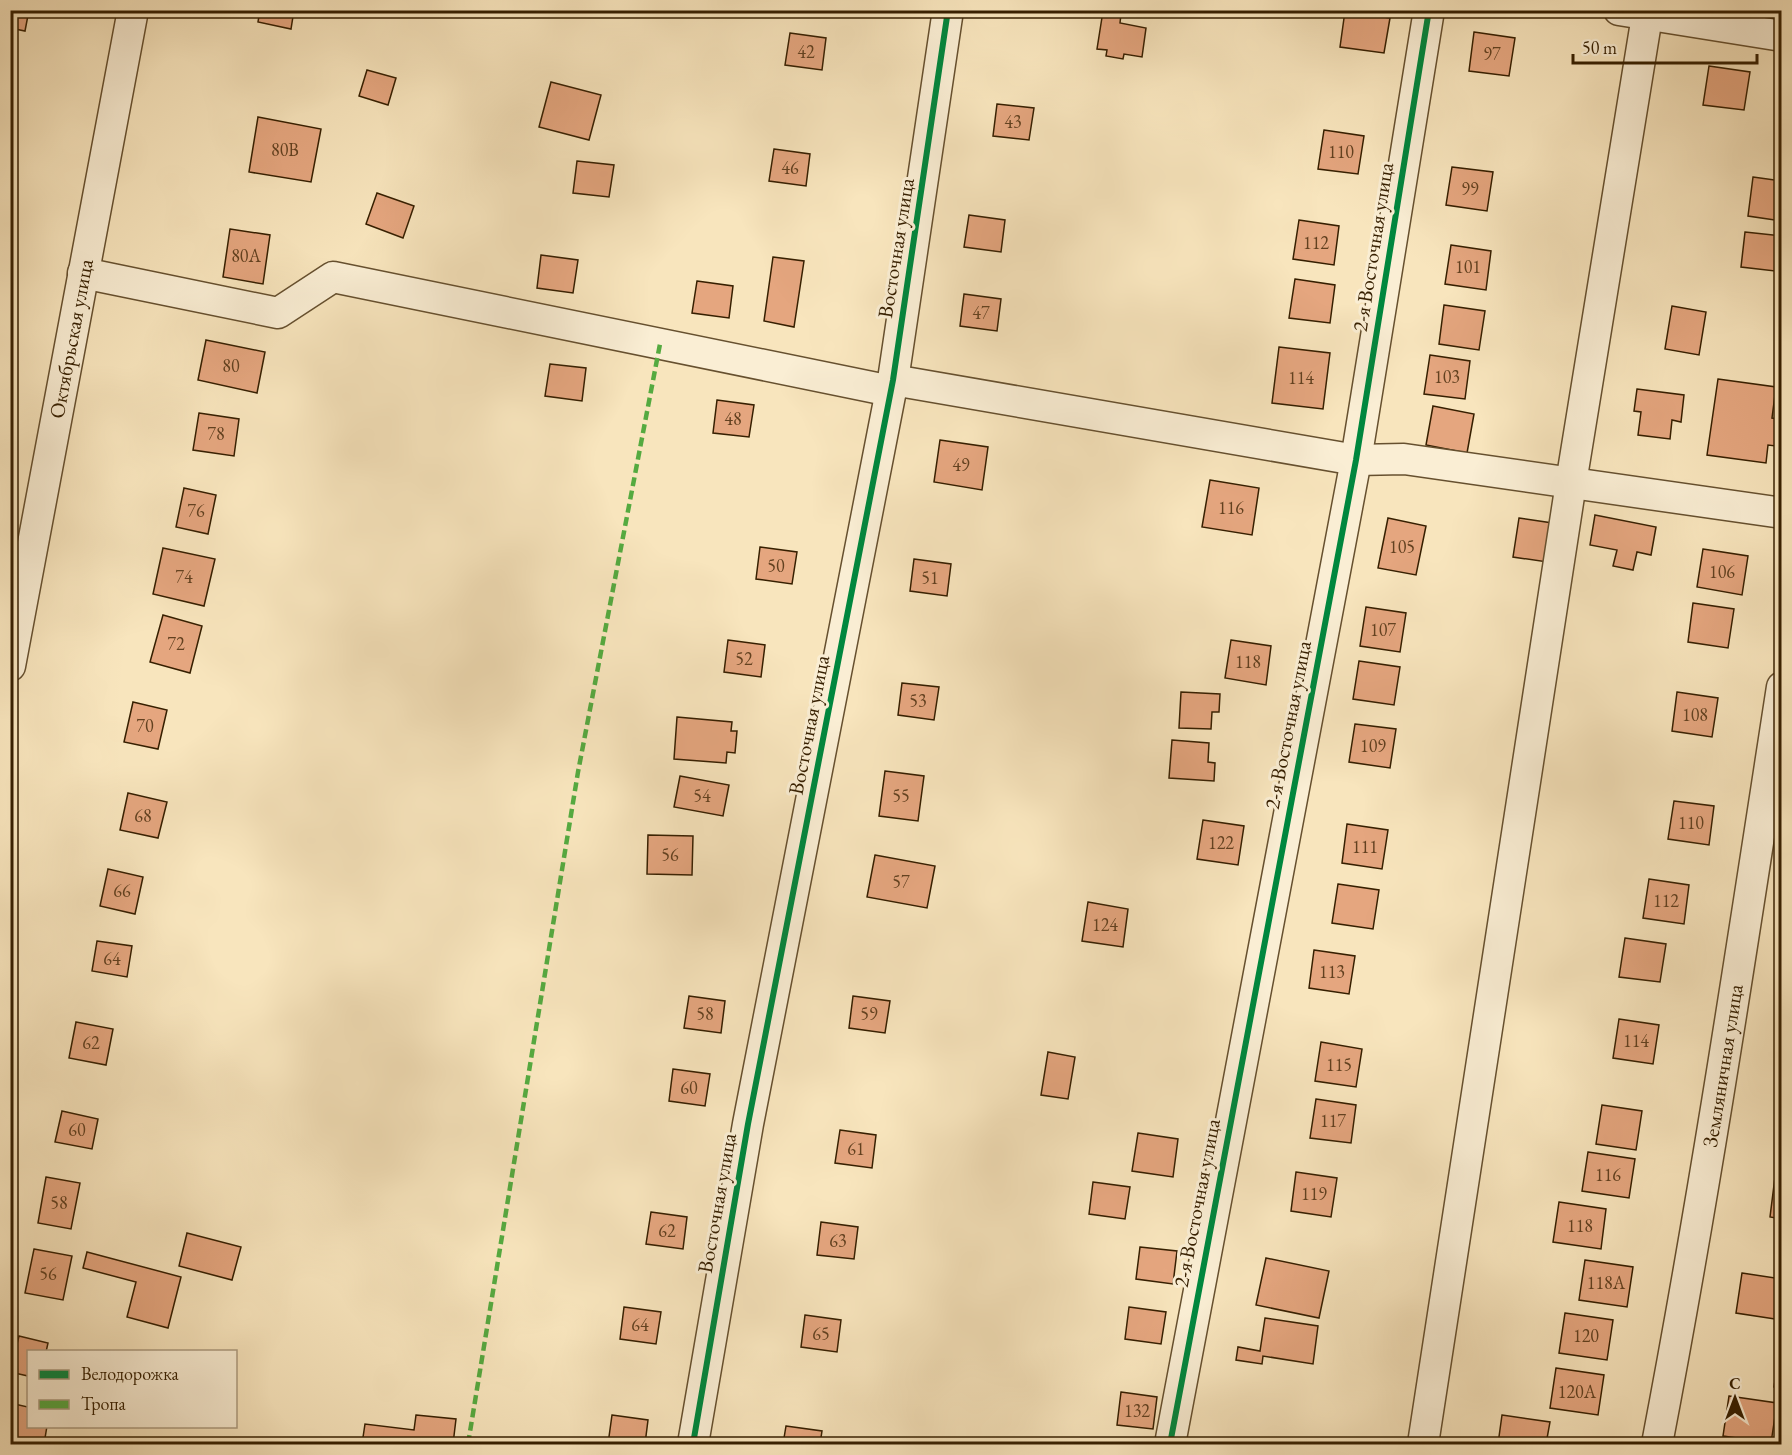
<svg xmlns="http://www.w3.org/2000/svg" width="1792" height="1455" font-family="'EB Garamond',serif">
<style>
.building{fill:#e5a67f;stroke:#361f00;stroke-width:1.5}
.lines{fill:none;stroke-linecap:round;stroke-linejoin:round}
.minor-casing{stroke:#66502f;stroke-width:33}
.minor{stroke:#faeed4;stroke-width:30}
.quiet{stroke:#55aa40;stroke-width:4.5;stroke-dasharray:9 4.5;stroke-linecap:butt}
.cycleway-casing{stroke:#faeed4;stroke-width:10}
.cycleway{stroke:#00873e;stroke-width:6}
.labels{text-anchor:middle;stroke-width:6;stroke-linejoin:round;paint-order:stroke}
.number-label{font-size:18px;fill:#624120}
.street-label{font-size:21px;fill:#361f00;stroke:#faeed4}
</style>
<rect width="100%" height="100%" fill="#f8e5bd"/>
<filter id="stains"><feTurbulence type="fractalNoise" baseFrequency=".00333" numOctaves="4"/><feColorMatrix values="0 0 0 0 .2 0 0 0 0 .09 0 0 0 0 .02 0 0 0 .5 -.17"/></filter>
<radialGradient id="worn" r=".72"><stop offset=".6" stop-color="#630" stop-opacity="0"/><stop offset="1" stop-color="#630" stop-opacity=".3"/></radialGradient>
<g class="building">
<path d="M10,10h19l-4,21 -15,-3z"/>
<path d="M260,10h34l-3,19 -33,-7z"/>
<path d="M1020,10h37l-1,5z"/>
<path d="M1103,11l18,3 -1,9 26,5 -4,29 -18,-3 -1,5 -17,-3 1,-6 -10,-1z"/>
<path d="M1345,11l45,7 -6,35 -44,-6z"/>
<path d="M1474,32l41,6 -6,38 -40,-5z"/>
<path d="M790,33l36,5 -4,32 -37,-5z"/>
<path d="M1709,66l41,6 -6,38 -41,-5z"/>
<path d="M367,70l29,8 -8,27 -29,-9z"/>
<path d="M551,82l50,13 -12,45 -50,-13z"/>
<path d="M997,104l37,4 -5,32 -36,-4z"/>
<path d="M258,117l63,12 -10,53 -62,-10z"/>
<path d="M1324,130l40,6 -6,38 -40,-5z"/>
<path d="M774,149l36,5 -4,32 -37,-5z"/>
<path d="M577,161l37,4 -5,32 -36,-4z"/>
<path d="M1452,167l41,5 -6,39 -41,-6z"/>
<path d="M1753,177l29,4v40l-34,-5z"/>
<path d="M377,193l37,13 -11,32 -37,-14z"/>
<path d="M969,215l36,5 -4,32 -37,-5z"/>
<path d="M1299,220l40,6 -5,39 -41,-6z"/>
<path d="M230,229l40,6 -7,49 -40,-7z"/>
<path d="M1745,232l37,4v15l-4,-1 -3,21 -34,-4z"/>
<path d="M1451,245l40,6 -5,39 -41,-6z"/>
<path d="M541,255l37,5 -5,33 -36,-5z"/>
<path d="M773,257l31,4 -10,66 -30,-6z"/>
<path d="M1295,279l40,6 -5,38 -41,-5z"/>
<path d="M697,281l36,5 -4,32 -37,-5z"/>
<path d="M964,294l37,5 -4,32 -37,-5z"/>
<path d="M1444,305l41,6 -6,39 -40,-6z"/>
<path d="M1672,306l34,6 -7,43 -34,-6z"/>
<path d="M206,340l59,12 -8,41 -59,-13z"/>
<path d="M1279,347l51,6 -7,56 -51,-6z"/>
<path d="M1430,355l40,6 -5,38 -41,-5z"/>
<path d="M550,364l36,4 -4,33 -37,-5z"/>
<path d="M1718,379l58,8 -4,31 8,1 -4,27 -8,-1 -2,18 -59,-8z"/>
<path d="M1637,389l47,6 -3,27 -9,-2 -2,19 -32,-4 3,-23 -7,-1z"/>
<path d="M717,400l37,5 -5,32 -36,-4z"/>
<path d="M1433,406l41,8 -7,39 -41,-8z"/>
<path d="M199,413l40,6 -5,37 -41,-6z"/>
<path d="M940,440l48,7 -6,43 -48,-8z"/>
<path d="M1210,480l49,8 -7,47 -50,-8z"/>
<path d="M184,488l32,7 -8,39 -32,-7z"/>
<path d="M1595,515l61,12 -5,28 -14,-3 -4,18 -20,-4 4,-16 -27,-5z"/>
<path d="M1388,518l38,8 -10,49 -38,-7z"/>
<path d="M1519,518l40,6 -5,39 -41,-6z"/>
<path d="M760,547l37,5 -5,32 -36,-5z"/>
<path d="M163,548l52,11 -11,47 -51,-12z"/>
<path d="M1703,549l45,7 -6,39 -45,-8z"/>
<path d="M914,559l37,5 -4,32 -37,-5z"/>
<path d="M1693,603l41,6 -6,39 -40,-6z"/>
<path d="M1366,607l40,6 -6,39 -40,-6z"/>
<path d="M163,615l39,11 -12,47 -40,-11z"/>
<path d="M728,640l37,5 -4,32 -37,-5z"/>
<path d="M1231,640l40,6 -5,39 -41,-7z"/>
<path d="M1359,661l41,6 -6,38 -41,-6z"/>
<path d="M902,683l37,4 -5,33 -36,-5z"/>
<path d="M1181,692l39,2 -1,18h-7l-1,17 -32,-1z"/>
<path d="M1677,692l41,6 -6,39 -40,-6z"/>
<path d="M133,702l34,8 -9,39 -34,-7z"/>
<path d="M677,717l55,5 -1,9h6l-2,22 -8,-1 -1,11 -52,-4z"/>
<path d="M1355,724l41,5 -6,39 -41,-6z"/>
<path d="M1172,740l37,3 -1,19 7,1 -1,18 -45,-3z"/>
<path d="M885,771l39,5 -6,45 -39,-5z"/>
<path d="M680,776l49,9 -6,31 -49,-9z"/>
<path d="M128,793l39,9 -9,36 -38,-8z"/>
<path d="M1674,801l40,5 -5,39 -41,-6z"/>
<path d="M1203,820l41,6 -6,39 -41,-6z"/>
<path d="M1347,824l41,6 -6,39 -40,-6z"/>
<path d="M648,835l45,1 -1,39 -45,-1z"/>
<path d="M875,855l60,11 -8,42 -60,-11z"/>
<path d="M108,869l35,8 -8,37 -35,-8z"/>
<path d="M1649,879l40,6 -5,39 -41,-6z"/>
<path d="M1338,884l41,6 -6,39 -41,-6z"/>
<path d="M1088,902l40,7 -5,38 -41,-6z"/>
<path d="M1625,938l41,6 -6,38 -41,-5z"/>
<path d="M97,941l35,5 -5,31 -35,-6z"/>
<path d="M1314,950l41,6 -6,38 -40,-6z"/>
<path d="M689,996l36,5 -4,32 -37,-5z"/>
<path d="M853,996l37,5 -5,32 -36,-5z"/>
<path d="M1619,1019l40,6 -6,39 -40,-6z"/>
<path d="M76,1022l37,7 -7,36 -37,-7z"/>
<path d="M1321,1042l41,7 -6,38 -41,-6z"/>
<path d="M1048,1052l27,5 -7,42 -27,-4z"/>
<path d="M673,1069l37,5 -5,32 -36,-5z"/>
<path d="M1316,1099l40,6 -5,38 -41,-5z"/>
<path d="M1602,1105l40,6 -6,39 -40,-6z"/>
<path d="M62,1111l36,8 -6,30 -37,-7z"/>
<path d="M840,1130l36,5 -4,33 -37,-5z"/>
<path d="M1138,1133l40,6 -5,38 -41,-6z"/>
<path d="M1588,1152l47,7 -6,39 -47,-7z"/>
<path d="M1296,1172l41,6 -6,39 -40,-6z"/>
<path d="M46,1177l34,6 -9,46 -33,-6z"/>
<path d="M1775,1177l7,1v41l-12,-2z"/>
<path d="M1093,1182l37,5 -5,32 -36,-5z"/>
<path d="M1559,1202l47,7 -5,40 -48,-7z"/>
<path d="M651,1212l36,5 -4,32 -37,-5z"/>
<path d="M821,1222l37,5 -4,32 -37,-4z"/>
<path d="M187,1233l54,14 -9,33 -53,-14z"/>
<path d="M1140,1247l37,4 -4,33 -37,-5z"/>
<path d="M34,1249l38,7 -9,44 -38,-7z"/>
<path d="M87,1252l94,25 -13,51 -41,-11 9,-35 -53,-14z"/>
<path d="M1266,1258l63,13 -10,47 -63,-13z"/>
<path d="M1585,1260l48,7 -6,40 -48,-7z"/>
<path d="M1742,1273l40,6v41l-46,-7z"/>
<path d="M624,1307l37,5 -5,32 -36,-5z"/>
<path d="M1129,1307l37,5 -5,32 -36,-5z"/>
<path d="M1565,1313l48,7 -6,40 -48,-7z"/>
<path d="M805,1315l36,5 -4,32 -36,-5z"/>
<path d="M1265,1318l53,8 -5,38 -50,-8 -1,8 -26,-4 2,-13 22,4z"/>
<path d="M19,1336l29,7 -2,9h-18v24l-18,-4z"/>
<path d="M1780,1348h2v41l-8,-2z"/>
<path d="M1556,1368l48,7 -6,40 -48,-7z"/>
<path d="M1121,1392l36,5 -4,32 -36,-4z"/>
<path d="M1729,1396l48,7 -6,40 -48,-7z"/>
<path d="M10,1403l18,4v19h19l-3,18h-34z"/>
<path d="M416,1415l40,4 -3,25h-91l3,-20 49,6z"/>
<path d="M612,1415l36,5 -3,24h-37z"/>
<path d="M1502,1415l48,7 -4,22h-48z"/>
<path d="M786,1426l36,5 -2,13h-37z"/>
</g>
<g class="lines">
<defs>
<g id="minor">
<path d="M1619,10l163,26"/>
<path d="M83,273l195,40 55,-36 558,114"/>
<path d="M893,380l463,80 48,-1 378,54"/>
<path id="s1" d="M10,666l123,-656"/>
<path d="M693,1444l55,-320 145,-744 55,-370"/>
<path d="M1170,1444l186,-984 73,-450"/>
<path d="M1423,1444l148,-961 77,-473"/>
<path id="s2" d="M1657,1444c48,-251 86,-504 125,-757"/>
</g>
</defs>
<use href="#minor" class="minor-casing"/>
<use href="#minor" class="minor"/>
<path class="quiet" d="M468,1444l110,-672 82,-428"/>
<defs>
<g id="cycleway">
<path d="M693,1444l55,-320 145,-744 55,-370"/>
<path d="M1170,1444l186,-984 73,-450"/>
</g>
</defs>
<use href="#cycleway" class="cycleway-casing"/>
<use href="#cycleway" class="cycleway"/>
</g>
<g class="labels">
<g class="number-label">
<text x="806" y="58">42</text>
<text x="1492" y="60">97</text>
<text x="1013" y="128">43</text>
<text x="285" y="156">80В</text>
<text x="1341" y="158">110</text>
<text x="790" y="174">46</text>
<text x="1470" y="195">99</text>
<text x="1316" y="249">112</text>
<text x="246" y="262">80А</text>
<text x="1468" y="273">101</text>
<text x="981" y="319">47</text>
<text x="231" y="372">80</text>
<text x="1447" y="383">103</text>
<text x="1301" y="384">114</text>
<text x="733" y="425">48</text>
<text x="216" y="440">78</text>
<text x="961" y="471">49</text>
<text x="1231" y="514">116</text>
<text x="196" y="517">76</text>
<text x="1402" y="553">105</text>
<text x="776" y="572">50</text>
<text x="1722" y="578">106</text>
<text x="184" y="583">74</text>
<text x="930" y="584">51</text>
<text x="1383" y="636">107</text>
<text x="176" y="650">72</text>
<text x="744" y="665">52</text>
<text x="1248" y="668">118</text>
<text x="918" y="707">53</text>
<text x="1695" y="721">108</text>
<text x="145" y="732">70</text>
<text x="1373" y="752">109</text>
<text x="702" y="802">54</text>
<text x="901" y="802">55</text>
<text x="143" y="822">68</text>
<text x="1691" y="829">110</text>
<text x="1221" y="849">122</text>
<text x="1365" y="853">111</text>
<text x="670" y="861">56</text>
<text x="901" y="888">57</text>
<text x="122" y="897">66</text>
<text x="1666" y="907">112</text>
<text x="1105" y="931">124</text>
<text x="112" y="965">64</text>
<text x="1332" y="978">113</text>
<text x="705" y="1020">58</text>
<text x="869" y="1020">59</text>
<text x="1636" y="1047">114</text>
<text x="91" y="1049">62</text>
<text x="1339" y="1071">115</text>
<text x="689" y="1094">60</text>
<text x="1333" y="1127">117</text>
<text x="77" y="1136">60</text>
<text x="856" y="1155">61</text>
<text x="1608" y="1181">116</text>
<text x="1314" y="1200">119</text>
<text x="59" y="1209">58</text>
<text x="1580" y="1232">118</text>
<text x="667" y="1237">62</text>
<text x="838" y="1247">63</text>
<text x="48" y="1280">56</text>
<text x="1606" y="1289">118А</text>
<text x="640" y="1331">64</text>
<text x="821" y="1340">65</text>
<text x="1586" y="1342">120</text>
<text x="1577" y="1398">120А</text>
<text x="1137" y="1417">132</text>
</g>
<g class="street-label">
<text transform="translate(1373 247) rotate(-81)" y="7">2-я Восточная улица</text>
<text transform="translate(896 248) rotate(-81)" y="7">Восточная улица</text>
<text dy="7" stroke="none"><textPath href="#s1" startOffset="333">Октябрьская улица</textPath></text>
<text transform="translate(809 725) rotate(-79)" y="7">Восточная улица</text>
<text transform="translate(1288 725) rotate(-79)" y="7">2-я Восточная улица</text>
<text dy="7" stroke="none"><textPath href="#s2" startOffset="384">Земляничная улица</textPath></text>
<text transform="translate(717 1203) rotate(-80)" y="7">Восточная улица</text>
<text transform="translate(1197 1203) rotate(-79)" y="7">2-я Восточная улица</text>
</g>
</g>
<rect width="1792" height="1455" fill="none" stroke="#f8e5bd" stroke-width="36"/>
<rect x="12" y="12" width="1768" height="1431" fill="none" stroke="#361f00" stroke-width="3"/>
<rect x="18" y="18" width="1756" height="1419" fill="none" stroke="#361f00" stroke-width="1.5"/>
<rect x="27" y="1350" width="210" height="78" fill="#faeed4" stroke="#ac9b7f" stroke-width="1.5"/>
<rect x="39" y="1370" width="30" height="9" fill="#00873e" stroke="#ac9b7f" stroke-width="1.5"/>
<text x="81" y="1380" font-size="18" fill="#361f00">Велодорожка</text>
<rect x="39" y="1400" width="30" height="9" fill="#55aa40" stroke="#ac9b7f" stroke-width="1.5"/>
<text x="81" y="1410" font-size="18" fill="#361f00">Тропа</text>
<g transform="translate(1735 1398)" stroke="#faeed4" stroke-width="4.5" paint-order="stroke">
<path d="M0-4.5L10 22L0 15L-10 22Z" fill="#361f00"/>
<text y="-9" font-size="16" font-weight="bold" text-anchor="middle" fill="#361f00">С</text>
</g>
<path d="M1573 54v9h184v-9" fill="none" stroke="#361f00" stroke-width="3"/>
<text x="1582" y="54" font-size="18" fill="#361f00" stroke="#faeed4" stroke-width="4.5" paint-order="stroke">50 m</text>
<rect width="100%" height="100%" filter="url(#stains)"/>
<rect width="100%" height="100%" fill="url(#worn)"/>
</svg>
